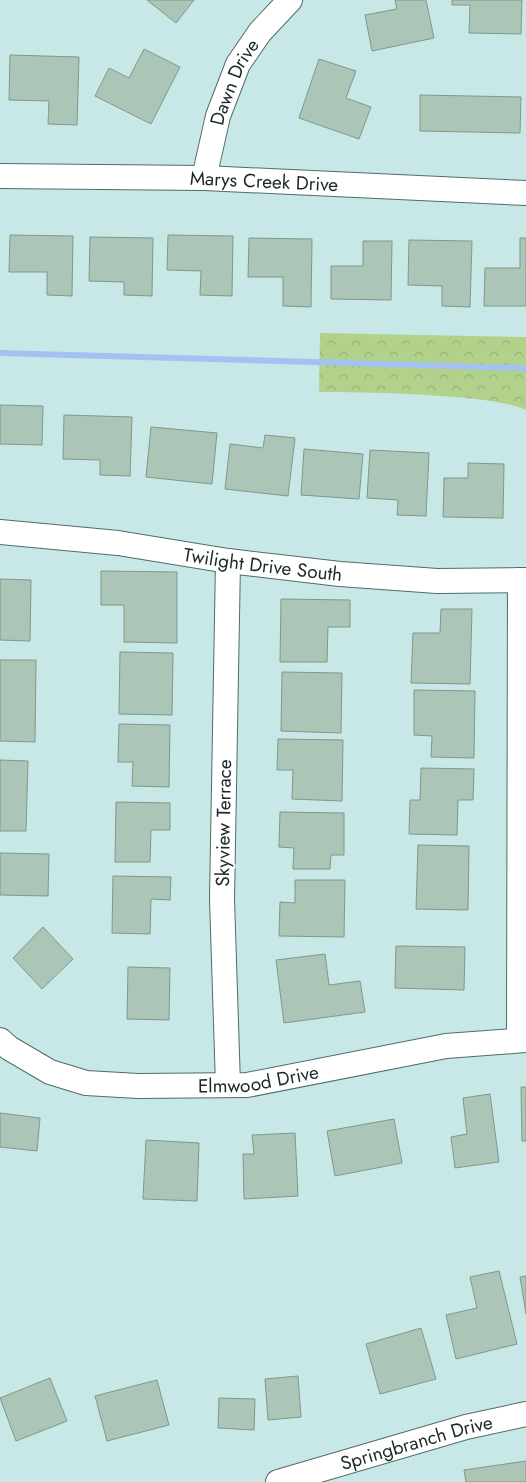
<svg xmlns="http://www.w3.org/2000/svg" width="526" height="1482" font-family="Jost,sans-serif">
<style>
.park{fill:url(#park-crowns)}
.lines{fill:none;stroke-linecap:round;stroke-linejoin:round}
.stream{stroke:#a4c2f1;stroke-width:6}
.building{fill:#abc5b7;stroke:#80988a}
.street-casing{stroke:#4f6c6b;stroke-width:26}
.street{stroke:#fff;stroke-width:24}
.labels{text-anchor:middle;stroke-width:4;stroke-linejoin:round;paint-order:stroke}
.street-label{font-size:19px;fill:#1b2828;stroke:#fff}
</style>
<defs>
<pattern id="park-crowns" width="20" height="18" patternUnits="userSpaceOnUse" patternTransform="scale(1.25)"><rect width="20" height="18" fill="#b2d18a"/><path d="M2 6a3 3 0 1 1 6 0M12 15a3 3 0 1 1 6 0" fill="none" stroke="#98b377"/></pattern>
</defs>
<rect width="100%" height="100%" fill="#c7e8e6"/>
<path class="park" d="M320,333l206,4v73c-22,-9 -48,-11 -72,-13 -45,-4 -90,-5 -135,-5z"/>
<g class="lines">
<path class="stream" d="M0,353l522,15 4,2"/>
</g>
<g class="building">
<path d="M147,0h47l-18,23z"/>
<path d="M395,0h31l8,38 -62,13 -7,-36 32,-6z"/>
<path d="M452,0h70l-1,34 -52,-1 1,-28h-18z"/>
<path d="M144,49l36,18 -29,57 -56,-28 14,-28 20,10z"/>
<path d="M10,55l69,2 -2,68 -29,-1 1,-23 -40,-1z"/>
<path d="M319,59l37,12 -10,27 25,9 -12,32 -60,-21z"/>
<path d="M420,95l101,2 -1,36 -100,-2z"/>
<path d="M10,235l63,1 -1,60 -25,-1v-23h-38z"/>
<path d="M168,235l65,1 -1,60 -32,-1 1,-24 -34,-1z"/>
<path d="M90,237l63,1 -1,58 -28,-1v-13l-35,-1z"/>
<path d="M249,238l63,1 -1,68 -28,-1v-29h-35z"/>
<path d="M520,238h6v68h-42l1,-38h35z"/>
<path d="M409,240l63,1 -2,66 -28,-1v-20l-34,-1z"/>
<path d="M363,241h29l-1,59 -60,-1v-33h32z"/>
<path d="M0,405l43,1 -1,39 -42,-1z"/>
<path d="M64,415l68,2 -2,59 -30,-1v-15l-37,-1z"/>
<path d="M151,427l66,6 -5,51 -66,-7z"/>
<path d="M265,435l30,3 -7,58 -63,-7 5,-45 33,4z"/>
<path d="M304,449l59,5 -4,45 -58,-4z"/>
<path d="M370,450l59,3 -3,63 -29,-1 1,-15 -31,-2z"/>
<path d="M468,463l36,1 -1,54 -60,-1 1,-39h24z"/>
<path d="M101,571l76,1v71l-53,-1v-37h-23z"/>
<path d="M0,579l31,1 -1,61 -30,-1z"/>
<path d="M281,599l69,1v27h-22l-1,35h-47z"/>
<path d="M441,609h31l-2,75 -59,-1 2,-50h27z"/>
<path d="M120,652l53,1 -1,62 -53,-1z"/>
<path d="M0,660h36l-1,82 -35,-1z"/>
<path d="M282,672l60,1 -1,60 -60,-2z"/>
<path d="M414,690l61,1 -1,67 -43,-1 1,-21 -18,-1z"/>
<path d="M119,724l51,1 -1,62 -37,-1 1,-24h-15z"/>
<path d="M278,739l65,1 -1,61 -50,-2 1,-29h-16z"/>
<path d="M0,760l28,1 -2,70h-26z"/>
<path d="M421,768l53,1 -1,31h-15l-1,35 -48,-1 1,-34h10z"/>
<path d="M116,802l54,1v27h-19l-1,32h-35z"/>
<path d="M280,812l64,1v42h-13l-1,14h-37l1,-21 -15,-1z"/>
<path d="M418,845l51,1 -1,64 -52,-1z"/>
<path d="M0,853l49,1 -1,42 -48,-1z"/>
<path d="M113,876l58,1 -1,23 -19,-1 -1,35 -38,-1z"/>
<path d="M295,880h50l-1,57 -65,-1 1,-34 15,1z"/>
<path d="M43,927l30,32 -31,30 -29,-31z"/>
<path d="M396,946l69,1 -1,43 -69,-2z"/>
<path d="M325,954l4,31 31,-4 5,31 -81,11 -8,-63z"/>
<path d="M128,967l42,1 -1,52 -42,-1z"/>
<path d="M521,1087h5v54h-4z"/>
<path d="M490,1094l9,68 -44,6 -4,-31 16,-3 -4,-36z"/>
<path d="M0,1113l40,5 -3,33 -37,-4z"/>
<path d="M394,1119l8,44 -67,13 -8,-45z"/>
<path d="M295,1133l3,63 -54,3 -1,-45h11l-2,-19z"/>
<path d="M146,1140l53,3 -2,58 -54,-2z"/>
<path d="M499,1271l18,73 -61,15 -10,-44 31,-7 -7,-31z"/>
<path d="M526,1276v38l-6,-37z"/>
<path d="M421,1328l15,51 -56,15 -14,-50z"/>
<path d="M298,1376l3,41 -33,3 -3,-41z"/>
<path d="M50,1378l17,43 -51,20 -16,-43z"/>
<path d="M157,1380l12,45 -62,16 -12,-45z"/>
<path d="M219,1398l36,1 -1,31 -36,-2z"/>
<path d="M526,1461v21h-60l-2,-12z"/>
</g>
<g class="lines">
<defs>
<g id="street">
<path id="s1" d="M0,176l204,2 322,15"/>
<path id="s2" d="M204,178l14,-62 20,-52 22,-32 30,-32"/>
<path id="s3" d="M0,532l118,11 110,18 112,13 97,7 89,-1"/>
<path d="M228,561l-6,338 6,186"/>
<path id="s4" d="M0,1040l9,8 41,24 36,11 52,3 109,-1 199,-39 80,-6"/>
<path d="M519,1040l1,-460"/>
<path id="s5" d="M278,1482l188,-55 60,-13"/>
</g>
</defs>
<use href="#street" class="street-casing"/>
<use href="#street" class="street"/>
</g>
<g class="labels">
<g class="street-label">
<text dy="7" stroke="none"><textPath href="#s2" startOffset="101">Dawn Drive</textPath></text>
<text dy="7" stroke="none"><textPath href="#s1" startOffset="264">Marys Creek Drive</textPath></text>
<text dy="7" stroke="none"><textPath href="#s3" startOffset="265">Twilight Drive South</textPath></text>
<text transform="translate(223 823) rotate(-89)" y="7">Skyview Terrace</text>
<text dy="7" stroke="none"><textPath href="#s4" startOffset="270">Elmwood Drive</textPath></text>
<text dy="7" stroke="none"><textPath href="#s5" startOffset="144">Springbranch Drive</textPath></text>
</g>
</g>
</svg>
